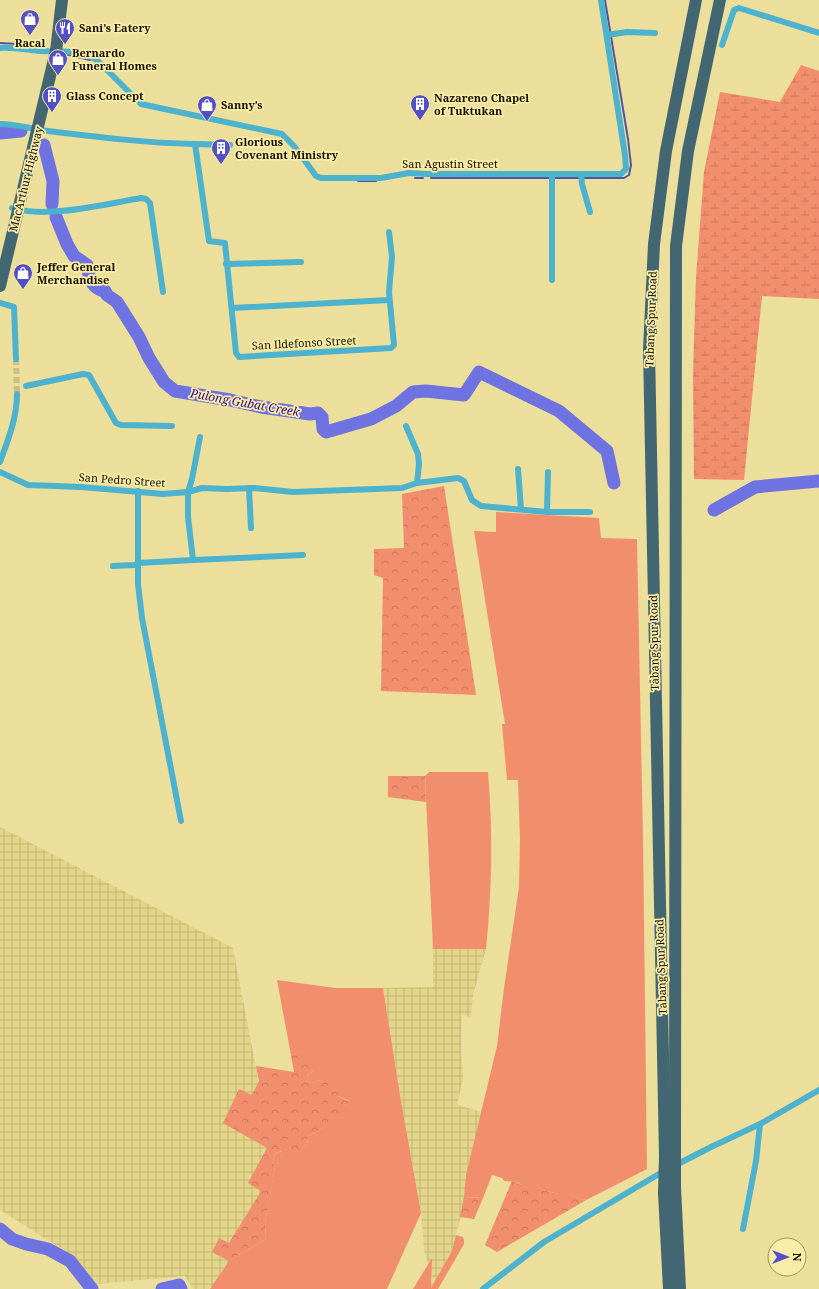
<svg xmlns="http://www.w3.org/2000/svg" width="819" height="1289" font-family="'Noto Serif',serif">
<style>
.industrial{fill:url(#industrial-grid)}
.grass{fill:#f18e6d}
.forest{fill:url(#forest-crowns)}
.wetland{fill:url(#wetland-marsh)}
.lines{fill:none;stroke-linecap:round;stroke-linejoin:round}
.stream{stroke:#54559e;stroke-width:2}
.river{stroke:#6f72e1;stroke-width:13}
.street-tunnel{stroke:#cbc084;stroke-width:6;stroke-dasharray:6 3;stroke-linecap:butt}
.street{stroke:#4db2ce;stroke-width:6}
.highway{stroke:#436772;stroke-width:12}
.highway-bridge{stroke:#436772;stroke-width:12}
.labels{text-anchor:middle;stroke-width:3.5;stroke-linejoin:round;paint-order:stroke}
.poi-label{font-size:11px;font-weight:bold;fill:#151000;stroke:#f8eca8;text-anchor:start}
.street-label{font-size:11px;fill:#151000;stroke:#f8eca8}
.water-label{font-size:12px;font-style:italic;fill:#2d0995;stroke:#f8eca8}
</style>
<defs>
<pattern id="industrial-grid" width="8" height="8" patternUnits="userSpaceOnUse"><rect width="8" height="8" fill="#e3d589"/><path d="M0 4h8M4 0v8" fill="none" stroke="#c2b674"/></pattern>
<pattern id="forest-crowns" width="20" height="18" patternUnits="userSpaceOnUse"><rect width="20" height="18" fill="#f18e6d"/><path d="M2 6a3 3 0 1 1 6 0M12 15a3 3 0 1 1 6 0" fill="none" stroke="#ce795d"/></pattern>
<pattern id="wetland-marsh" width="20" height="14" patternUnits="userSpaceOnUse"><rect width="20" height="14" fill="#f18e6d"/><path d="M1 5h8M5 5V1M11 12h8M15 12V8" fill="none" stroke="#ce795d"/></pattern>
</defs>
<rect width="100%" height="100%" fill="#ebdf9b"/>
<g class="industrial">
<path d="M0,827l233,121 42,219 5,122h-87l-8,-13 -89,8 -23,-28 -73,-46z"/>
<path d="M433,949h53l-13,46 -2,22 -9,-2 -1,33 2,30 -6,27 25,7 -16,63 -2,28 -12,48 -21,38 1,-30 -4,4 -4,-12 -3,-39 -20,-111 -18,-113 50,-1z"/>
</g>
<g class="grass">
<path d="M496,512l103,6 2,20 36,1 6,299 4,331 -59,30 -7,1 -11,-6h-11l-17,-4 -5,-5h-15l-5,-3 -13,-1 -2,-3 -10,-3 -9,23 -19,-1 2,-22 31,-129 7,-58 15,-101 1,-47 -2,-60h-11l-5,-56h3l-31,-193 22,1z"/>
<path d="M429,772h59c5,59 4,118 -2,177h-53l-8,-173z"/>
<path d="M277,980l58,8h48l18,113 20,112 -34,76h-177l19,-28 37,-22 -1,-16 10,-56 -2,-11c8,-9 20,-3 29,-8 2,-1 3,-3 5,-4l1,-8 14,-7 27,-28 -21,-10 -7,-11 -11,3 -3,-7 7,-6 -13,-7 -1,-10 -10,-3z"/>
<path d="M456,1235l7,2 1,3v4l-26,45h-25l19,-31 -1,30 21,-37z"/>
</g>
<g class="forest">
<path d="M444,486l32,209 -95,-4 2,-113 -9,-3v-26l30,-1 -2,-54z"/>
<path d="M388,776h37l1,26 -38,-5z"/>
<path d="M290,1050l11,3v10l5,1 8,6 -7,6 3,7 11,-3 7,2v9h10v5l12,6 -5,3 -2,10 -7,1 -14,13 -14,7 -1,8 -6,5 -1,4 -11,4 -8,-6 -5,2 -3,3 2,11 -10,56 1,16 -37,22 -17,-9 7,-14 10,5 32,-52 -13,-8 19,-35 -44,-25 16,-34 13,6 7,-14 -3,-15 38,6z"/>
<path d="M512,1181l10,4h15l5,5 17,4h11l11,6 7,-1 -91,53 -12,-7z"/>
<path d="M464,1197l19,1 -9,21 -14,-2z"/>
</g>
<path class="wetland" d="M801,65l18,6v228l-57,-3 -18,184 -50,-1 -1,-106 3,-96 8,-105 16,-80 60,10z"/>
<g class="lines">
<g class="stream">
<path d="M0,43l18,1"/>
<path d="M65,54l25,6"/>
<path d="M415,178h8"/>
<path d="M431,178h193l5,-3 2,-10 -3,-26 -23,-139"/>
<path d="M358,181h18"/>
</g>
<g class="river">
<path d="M0,133l21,-2"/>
<path d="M44,145l9,36 -1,23"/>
<path d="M56,217l11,27 7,12 13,9c2,4 1,6 2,10 1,8 8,15 16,16l2,4 10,7 22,35 10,21 15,24 11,9 55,9 31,7 49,7 8,-1 4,4 1,12 3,3 45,-13 25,-13 17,-14 13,-1 38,4 15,-23 80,39 48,40 7,32"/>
<path d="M714,510l41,-23 64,-6"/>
<path d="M0,1229l12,10 14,5 22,5 22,12 22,28"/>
<path d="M162,1289l17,-4 2,4"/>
</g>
<path class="street-tunnel" d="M16,359l1,35"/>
<g class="street">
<path d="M607,35l20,-3 28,1"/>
<path d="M722,45l12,-35 5,-2 80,25"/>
<path d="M0,48c14,-1 27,2 41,3 20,1 40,-2 57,10l43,43 141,30 12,12 22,30 5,2h60l28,-5 18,1h194l5,-5 -1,-14 -24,-155"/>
<path d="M0,124c17,0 31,5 48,7 49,6 98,12 147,13l14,97 16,2 11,110 3,4 152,-9 3,-3 -5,-53 3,-35 -3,-25"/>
<path d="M195,144l35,1"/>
<path d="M552,174v106"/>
<path d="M581,174l1,10 8,28"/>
<path d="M12,208c35,11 93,-4 129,-10l5,1 4,4 13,89"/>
<path d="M226,264l75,-2"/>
<path d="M0,303l14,4 2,52"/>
<path d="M232,308l157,-8"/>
<path d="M26,386l57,-12 6,1 27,48 5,2 51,1"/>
<path d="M0,462c8,-22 17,-44 17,-68"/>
<path d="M518,469l3,40"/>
<path d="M0,472l28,13 53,2 82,7 25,-2 4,-13 8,-42"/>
<path d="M417,483l41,-5 6,3 8,19 9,6 66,6h43"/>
<path d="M249,488l2,40"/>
<path d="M138,491v93l4,34 39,203"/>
<path d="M547,512l1,-40"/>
<path d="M303,555l-110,5 -5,-43v-25l14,-4 25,1 27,-1 39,4 109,-4 15,-5 2,-19 -1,-10 -12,-28"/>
<path d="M113,566l22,-1 3,-2 55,-3"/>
<path d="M674,1166l37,-19 49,-23 59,-34"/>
<path d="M743,1229l13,-68 4,-37"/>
<path d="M483,1289l61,-47 120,-71"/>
</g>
<g class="highway">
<path d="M0,286l56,-235 6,-51"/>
<path d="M675,1151l1,-905 12,-95 32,-151"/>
<path d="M665,1156l-16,-806 5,-106 12,-93 30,-151"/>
<path d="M675,1187l5,102"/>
<path d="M664,1193l5,96"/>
</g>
<g class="highway-bridge">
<path d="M675,1151v36"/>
<path d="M664,1193l1,-37"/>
</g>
</g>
<defs>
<symbol id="shop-pin" viewBox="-11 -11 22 30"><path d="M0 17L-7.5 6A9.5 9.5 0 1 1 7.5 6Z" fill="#534fc6" stroke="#f8eca8"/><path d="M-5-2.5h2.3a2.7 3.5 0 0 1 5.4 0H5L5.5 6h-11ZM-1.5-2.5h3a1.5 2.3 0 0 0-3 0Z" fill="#fff"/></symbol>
<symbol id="restaurant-pin" viewBox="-11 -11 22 30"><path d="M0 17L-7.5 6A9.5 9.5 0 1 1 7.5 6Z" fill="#534fc6" stroke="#f8eca8"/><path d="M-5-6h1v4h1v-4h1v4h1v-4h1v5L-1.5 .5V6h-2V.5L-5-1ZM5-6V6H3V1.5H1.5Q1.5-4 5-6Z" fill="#fff"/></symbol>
<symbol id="building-pin" viewBox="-11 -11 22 30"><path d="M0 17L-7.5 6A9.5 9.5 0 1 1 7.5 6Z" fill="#534fc6" stroke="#f8eca8"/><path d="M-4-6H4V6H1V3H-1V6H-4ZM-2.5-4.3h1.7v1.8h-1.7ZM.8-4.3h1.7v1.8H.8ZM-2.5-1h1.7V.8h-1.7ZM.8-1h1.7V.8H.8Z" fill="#fff"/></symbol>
</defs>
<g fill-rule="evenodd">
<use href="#shop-pin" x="19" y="8" width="22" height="30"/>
<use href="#restaurant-pin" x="54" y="17" width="22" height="30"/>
<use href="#shop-pin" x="47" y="48" width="22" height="30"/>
<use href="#building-pin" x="41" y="85" width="22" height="30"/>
<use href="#building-pin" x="409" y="93" width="22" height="30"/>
<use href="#shop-pin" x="196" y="94" width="22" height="30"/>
<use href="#building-pin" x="210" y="137" width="22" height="30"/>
<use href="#shop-pin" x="12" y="262" width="22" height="30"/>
</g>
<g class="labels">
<g class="poi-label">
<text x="79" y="32">Sani’s Eatery</text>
<text x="30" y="47" text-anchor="middle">Racal</text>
<text x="72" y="57">Bernardo<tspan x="72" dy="13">Funeral Homes</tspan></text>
<text x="66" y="100">Glass Concept</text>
<text x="434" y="102">Nazareno Chapel<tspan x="434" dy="13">of Tuktukan</tspan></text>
<text x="221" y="109">Sanny’s</text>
<text x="235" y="146">Glorious<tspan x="235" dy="13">Covenant Ministry</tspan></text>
<text x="37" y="271">Jeffer General<tspan x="37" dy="13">Merchandise</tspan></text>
</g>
<g class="street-label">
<text x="450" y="168">San Agustin Street</text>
<text transform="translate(26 179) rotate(-76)" y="4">MacArthur Highway</text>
<text transform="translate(651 319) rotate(-88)" y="4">Tabang Spur Road</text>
<text transform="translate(304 343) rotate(-3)" y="4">San Ildefonso Street</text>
<text transform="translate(122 480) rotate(4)" y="4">San Pedro Street</text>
<text transform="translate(654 643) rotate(-91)" y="4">Tabang Spur Road</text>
<text transform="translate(661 967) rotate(-92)" y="4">Tabang Spur Road</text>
</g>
<g class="water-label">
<text transform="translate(245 403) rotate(10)" y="4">Pulong Gubat Creek</text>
</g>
</g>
<g transform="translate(787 1257) rotate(90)"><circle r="19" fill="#f8eca8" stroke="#9d9465"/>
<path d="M0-3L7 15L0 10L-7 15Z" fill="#534fc6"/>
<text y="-6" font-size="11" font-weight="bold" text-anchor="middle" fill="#151000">N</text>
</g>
</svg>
